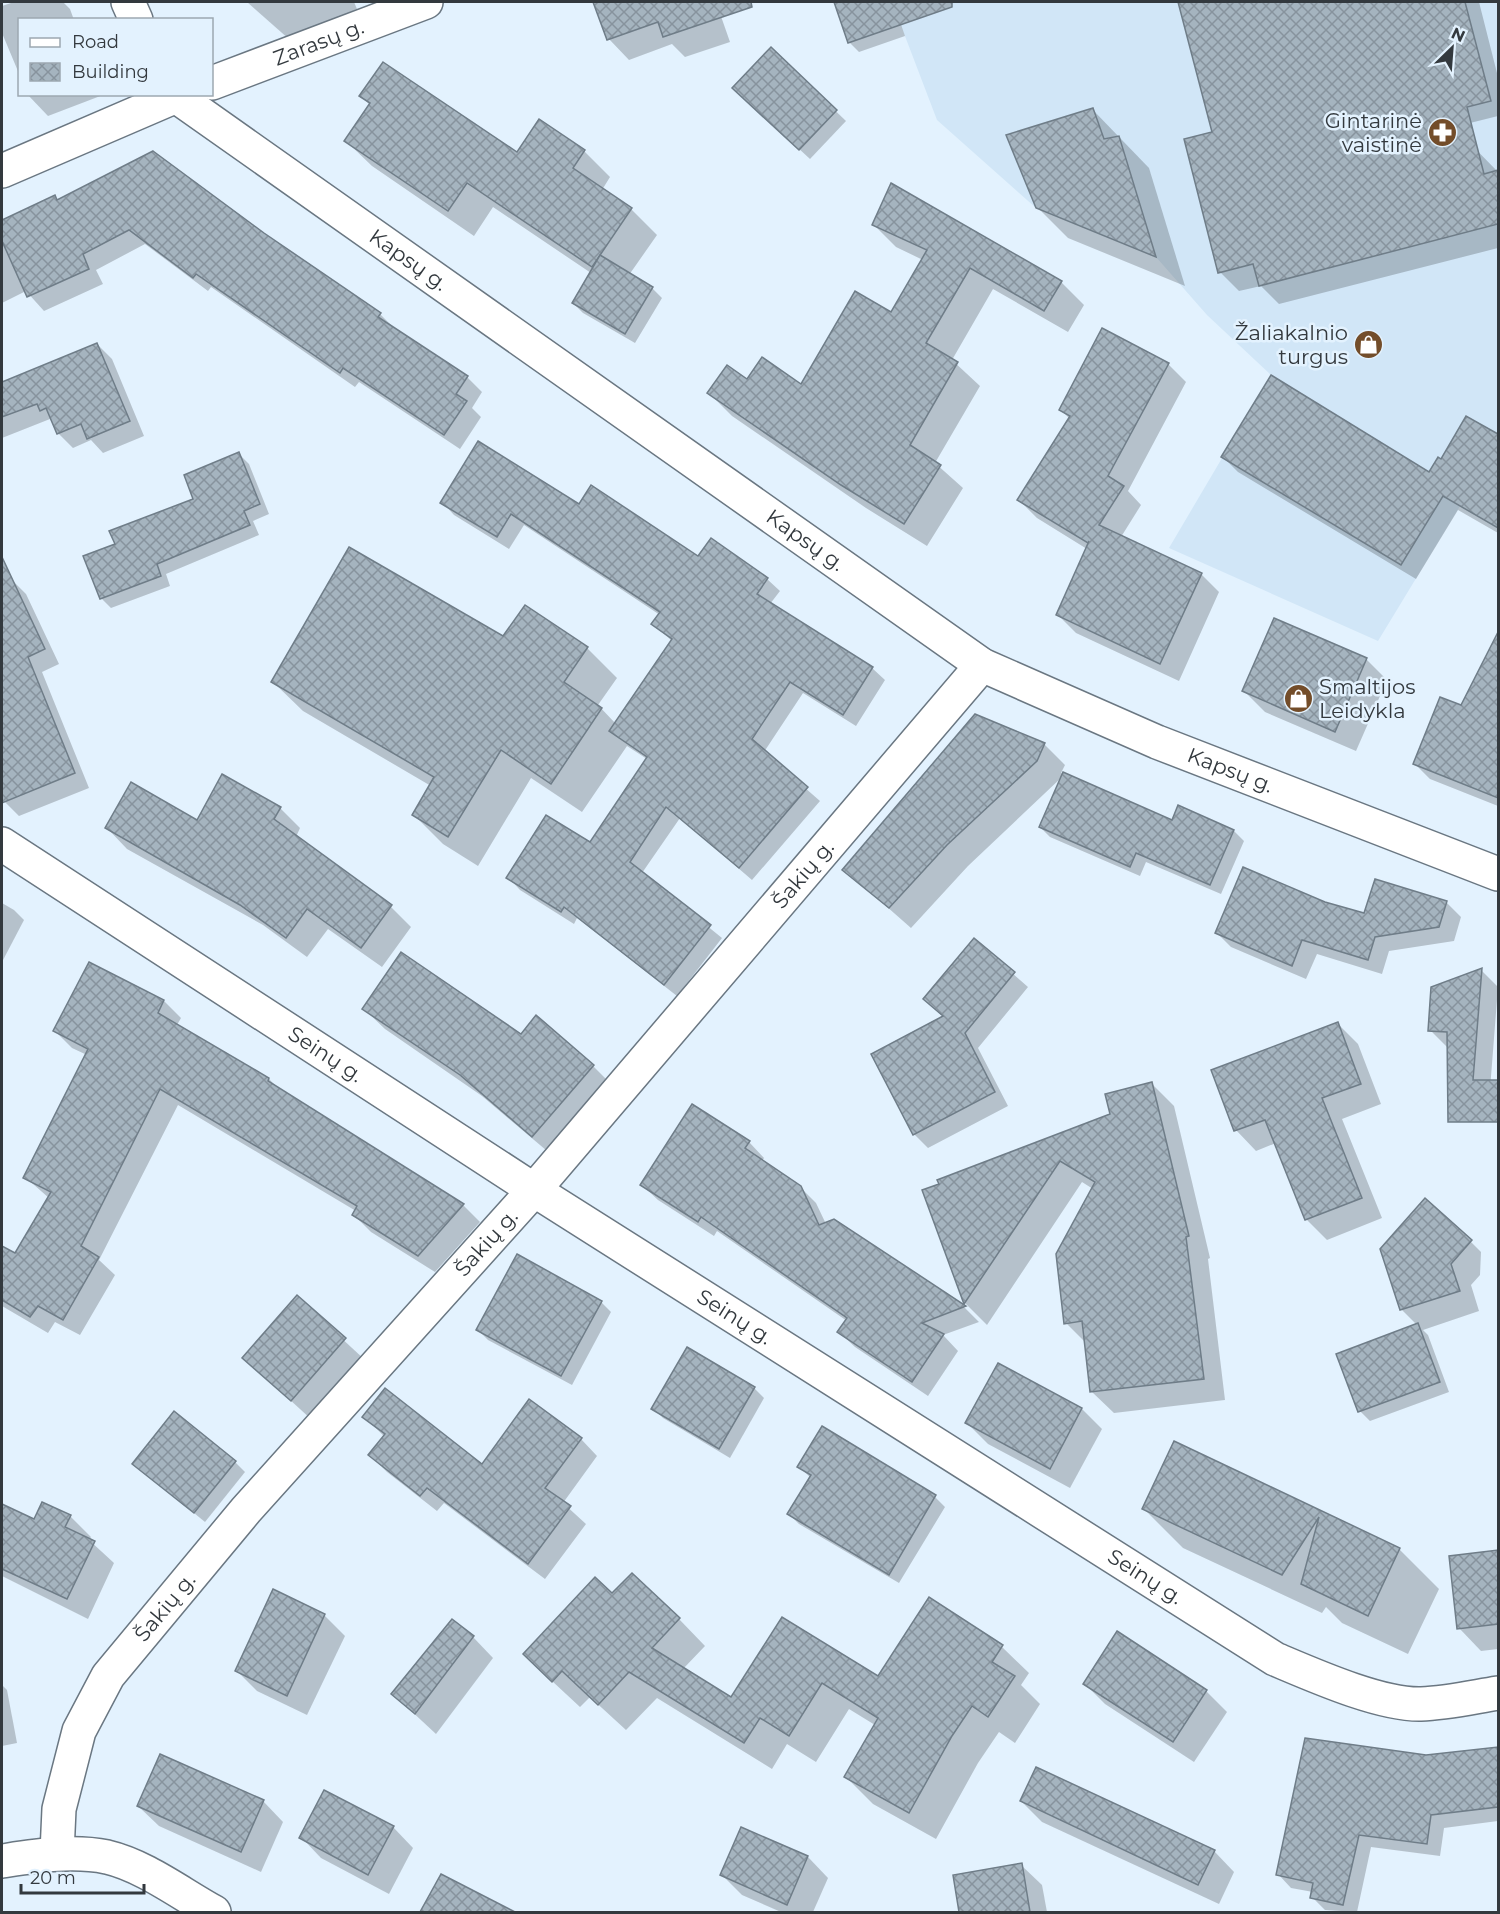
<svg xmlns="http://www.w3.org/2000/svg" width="1500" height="1914" font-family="Montserrat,sans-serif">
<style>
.built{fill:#d1e6f7}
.shadow{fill:#0003}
.building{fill:url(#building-cross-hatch);stroke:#6f7d88;stroke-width:1.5}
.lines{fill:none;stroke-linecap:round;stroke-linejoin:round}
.minor-casing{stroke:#6a7782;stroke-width:36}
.minor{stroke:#fff;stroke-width:33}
.labels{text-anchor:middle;stroke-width:5;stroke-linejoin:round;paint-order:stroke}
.street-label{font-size:21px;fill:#33393e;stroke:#e3f2fe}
.poi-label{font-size:21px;fill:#33393e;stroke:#e3f2fe;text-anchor:end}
</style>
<defs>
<pattern id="building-cross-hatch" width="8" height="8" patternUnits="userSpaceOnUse" patternTransform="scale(1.5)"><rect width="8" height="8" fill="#a5b4bf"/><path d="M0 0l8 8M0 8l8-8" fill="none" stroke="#87939d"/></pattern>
</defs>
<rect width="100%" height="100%" fill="#e3f2fe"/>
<path class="built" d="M892,2h606v526l-38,-22 -82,135 -209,-93 102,-173 -64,-60 -51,-58 -120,-49 -99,-88z"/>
<g class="shadow">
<path d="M14,2h49l7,7 4,11h-54v56l-18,-43v-27z"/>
<path d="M247,2h107l3,7 -67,31z"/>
<path d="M595,2h121l14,40 -45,15 -13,-13 -43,16 -20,-21z"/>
<path d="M835,2h58l12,34 -46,16 -10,-10z"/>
<path d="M1180,2h299l19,75v39l-44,11 44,45v76l-219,56 -18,-18 -22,5 -19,-19 -6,-139z"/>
<path d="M771,49l75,72 -36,38 -66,-61z"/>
<path d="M27,94h76v1l-55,21z"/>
<path d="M361,96l157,58 22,-33 44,30 26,26 -8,13 29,19 26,26 -28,40 23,13 10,10 -27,45 -52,-30 -10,-10 18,-30 -98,-66 -19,29 -102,-70 -26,-25 24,-36z"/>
<path d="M1092,109l57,59 36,118 -117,-48 -31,-31z"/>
<path d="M55,197l4,4 204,33 117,80 15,15 72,48 15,15 -10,16 9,9 -21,32 -101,-67 -4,5 -144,-100 -3,4 -63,-47 -49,26 7,14 -59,27 -18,-20 -24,12v-80z"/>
<path d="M874,225l187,57 23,23 -16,27 -75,-43 -41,71 28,26 -45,77 28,25 -36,58 -61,-38 -134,-92 -23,-23 38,-12 55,5 89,-72 32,-54 -27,-13z"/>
<path d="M97,344l15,15 32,77 -41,17 -12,-13 -18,8 -15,-15 -8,-14 -48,19v-56z"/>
<path d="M1168,364l18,18 -58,109 13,14 -20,32 80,37 18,18 -40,89 -103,-48 -18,-18 29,-66 -50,-31 -18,-18 51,-81 -10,-10z"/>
<path d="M1467,418l31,18v97l-40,-23 -42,69 -178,-107 -15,-15 207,17 12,-13z"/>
<path d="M239,454l10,10 20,50 -16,7 6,14 -93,39 4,12 -59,22 -10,-10 16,-53 78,-45z"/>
<path d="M442,502l137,4 120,52 68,21 13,12 -10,13 102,64 13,12 -29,46 -53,-33 -39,59 56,49 -68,79 -72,-62 -38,55 80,65 -45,58 -100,-78 -3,6 -54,-34 -12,-13 82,-33 57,-85 -20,-13 -45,66 -51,-34 -53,88 -35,-22 -29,-29 17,-29 -128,-75 -30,-29 231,-44 83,10 30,30 -19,27 18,19 56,-83 -19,-17 7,-9 -136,-90 -15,24 -55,-34z"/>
<path d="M11,579l15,15 33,70 -17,8 47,116 -70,28 -15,-15 -2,-7v-211z"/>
<path d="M1498,635v171l-68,-27 -15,-15 47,-57z"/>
<path d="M1366,659l21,21 -31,71 -91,-39 -21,-21z"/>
<path d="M1044,744l21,21 -4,8 111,49 7,-15 55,24 10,10 -23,53 -75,-32 -6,14 -90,-39 -10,-10 22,-50 -94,89 -57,62 -67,-59z"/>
<path d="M280,808l20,20 -4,9 95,70 20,20 -29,40 -54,-38 -21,28 -44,-32 -136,-76 -20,-21 90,-6z"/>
<path d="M1446,902l15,15 -7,24 -65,10 -7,23 -65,-20 -11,25 -75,-32 -15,-15 109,-29 40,12z"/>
<path d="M2,903l12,7 10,10 -22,42z"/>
<path d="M974,940l54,47 -50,61 30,58 -80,42 -14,-14 30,-116 -19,-19z"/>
<path d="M89,964l75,37 17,17 -4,7 92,54 11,11 183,115 17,17 -45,50 -64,-40 -17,-17 2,-4 -178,-106 -79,155 16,15 -35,60 -25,-13 -7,11 -46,-27v-53l2,-4 12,6 33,-57 -24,-21 62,-122 -15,-7 -17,-17z"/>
<path d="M1481,970l17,17 -10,128 -40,-67 -18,-18z"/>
<path d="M364,1009l157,27 72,30 20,20 -60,70 -71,-60 -97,-67z"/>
<path d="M1338,1024l20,20 23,60 -39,15 40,99 -55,22 -21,-21 -30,-76 -20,8 -20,-21z"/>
<path d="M1152,1084l22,22 36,152 -2,1 17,141 -111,13 -22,-21 -6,-49 -20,-20 27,-134 -11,-7 -95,143 -22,-22 -41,-112 188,-76z"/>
<path d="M749,1142l15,16 -2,3 38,26 16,16 10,21 8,-3 131,87 14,14 -36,13 15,16 -30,45 -73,-49 -16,-15 8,-11 -130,-90 -3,5 -56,-36 -16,-15z"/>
<path d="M1460,1231l21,21 -1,23 -9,10 8,26 -56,19 5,5 21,57 -79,29 -10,-10 -22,-56 79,-30 -16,-16z"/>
<path d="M297,1297l68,63 -53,60 -68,-62z"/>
<path d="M601,1302l10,10 -39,73 -84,-45 -10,-10z"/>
<path d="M754,1388l10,10 -34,60 -67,-40 -10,-10z"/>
<path d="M1082,1409l20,20 -32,59 -82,-44 -21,-21z"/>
<path d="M364,1417l118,49 99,-27 16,17 -34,47 23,21 -41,55 -101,-76 -7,8 -50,-39 -17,-17 15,-18z"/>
<path d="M822,1428l113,69 10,10 -46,76 -100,-59 -10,-10 22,-36 -12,-11z"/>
<path d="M1174,1443l225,106 40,40 -31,65 -66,-31 -16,-16 -4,6 -139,-65 -40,-40z"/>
<path d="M235,1462l10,10 -40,50 -71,-58z"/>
<path d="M43,1504l27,12 21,21 -2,3 25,23 -26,56 -86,-43v-50l7,-17 26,12z"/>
<path d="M1498,1551v98l-17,2 -22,-23 -9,-71z"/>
<path d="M613,1596l66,23 26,27 -22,23 49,30 51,-80 96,59 51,-79 72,48 27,26 -8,12 19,19 -25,39 -16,-11 -21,31 -42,76 -63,-35 -27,-27 29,-52 -26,-16 -33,53 -29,-18 -15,25 -115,-71 -31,32 -36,-33 -10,10 -28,-26z"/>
<path d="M324,1615l21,21 -38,79 -50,-24 -21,-21z"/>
<path d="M473,1637l20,21 -57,76 -43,-40z"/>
<path d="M1085,1684l121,7 21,21 -33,50 -89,-58z"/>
<path d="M2,1685l5,5 10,53 -15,3z"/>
<path d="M1498,1749v72l-54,7 -4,28 -69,-9 -14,65 -32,-2 -13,-13 1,-5 -22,-4 -13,-14 148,-117z"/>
<path d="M263,1801l20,21 -22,50 -102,-46 -21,-20z"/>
<path d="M1021,1801l193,50 20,21 -15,32 -177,-82z"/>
<path d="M393,1827l20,21 -24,46 -68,-36 -20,-21z"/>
<path d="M742,1829l66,28 20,21 -15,34h-32l-39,-17 -20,-20z"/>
<path d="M1021,1865l21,20 5,27h-86l-7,-36z"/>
<path d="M441,1876l71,36h-90z"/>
</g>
<g class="building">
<path d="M593,2h158l1,5 -89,30 -5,-15 -51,18z"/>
<path d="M834,2h118v5l-104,36z"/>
<path d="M1178,2h287l26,99 -24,6 17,67 14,-4v54l-239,62 -6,-22 -35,9 -34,-134 28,-7z"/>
<path d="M771,47l66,63 -38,40 -67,-62z"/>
<path d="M383,62l134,90 22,-33 46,31 -12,18 59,40 -40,59 -125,-84 -19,28 -104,-70 26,-38 -11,-7z"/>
<path d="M1093,108l11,31 15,-3 37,121 -120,-49 -30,-73z"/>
<path d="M153,151l111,82 117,80 -3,4 90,59 -12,18 11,7 -23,34 -101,-67 -3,5 -144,-99 -3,4 -64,-48 -46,24 6,15 -62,28 -25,-56v-21l53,-25 2,5z"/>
<path d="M891,183l171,98 -18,30 -74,-43 -44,75 32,19 -48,83 31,20 -37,59 -63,-39 -134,-92 20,-28 20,14 15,-22 39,27 54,-93 36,21 36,-62 -55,-25z"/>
<path d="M600,255l53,32 -28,47 -53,-31z"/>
<path d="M1102,328l67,35 -61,113 16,10 -25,39 103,48 -42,91 -104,-49 33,-74 -1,2 -71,-43 53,-84 -11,-6z"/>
<path d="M97,343l33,78 -43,18 -6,-15 -24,10 -11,-26 -6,3 -3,-7 -35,13v-35z"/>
<path d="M1271,375l158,97 9,-15 3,2 25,-43 32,18v94l-55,-32 -42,69 -180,-108z"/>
<path d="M478,441l101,63 12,-19 107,71 13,-18 57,40 -11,16 116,73 -30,48 -53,-33 -38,57 56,48 -69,81 -73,-61 -36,55 81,63 -47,60 -100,-78 -3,5 -55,-34 40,-63 44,27 57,-85 -38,-26 63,-92 -21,-15 9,-12 -149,-98 -14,23 -57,-34z"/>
<path d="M239,452l21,52 -16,7 6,14 -93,39 4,12 -61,23 -17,-43 32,-12 -6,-13 84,-32 -9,-24z"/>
<path d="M349,547l154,89 22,-31 63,42 -24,35 38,26 -51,76 -50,-34 -53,87 -36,-22 22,-38 -163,-95z"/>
<path d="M2,557l43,92 -17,8 47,116 -73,30z"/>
<path d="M1274,618l93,40 -32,74 -93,-41z"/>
<path d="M1498,632v166l-85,-34 27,-67 21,8z"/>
<path d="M975,714l70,29 -8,18 -90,84 -58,63 -47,-38z"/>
<path d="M1063,772l109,48 6,-15 56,25 -24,55 -74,-32 -6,14 -91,-40z"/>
<path d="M222,774l59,33 -7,12 118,86 -31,43 -54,-39 -21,29 -46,-33 -135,-77 26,-46 66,38z"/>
<path d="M1243,867l82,35 39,11 11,-34 72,22 -8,26 -64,10 -7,23 -66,-20 -10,26 -77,-33z"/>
<path d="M974,938l41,34 -50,61 30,59 -82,43 -42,-81 72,-38 -20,-17z"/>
<path d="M401,952l120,82 15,-19 58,50 -62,72 -72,-62 -98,-66z"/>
<path d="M89,962l75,38 -6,13 111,65 -1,3 196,123 -46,52 -66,-41 5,-9 -197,-117 -79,157 18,11 -36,63 -25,-14 -8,11 -28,-17v-54l13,7 36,-61 -28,-14 65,-129 -35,-18z"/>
<path d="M1482,968l-9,112h25v42h-50l-1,-90 -19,-1 3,-44z"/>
<path d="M1338,1022l23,62 -39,14 40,100 -57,22 -40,-100 -31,11 -23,-61z"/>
<path d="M1152,1082l37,154 -3,1 18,142 -114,13 -8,-71 -18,3 -8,-70 39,-72 -35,-21 -96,143 -42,-114 17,-6 -2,-4 173,-66 -5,-20z"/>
<path d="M692,1104l58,37 -5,7 56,38 18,39 15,-6 132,87 -44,17 22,11 -32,48 -75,-50 10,-14 -146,-101 -3,5 -58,-37z"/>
<path d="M1425,1198l47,42 -21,24 9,27 -60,19 -20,-61z"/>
<path d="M517,1254l85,47 -41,75 -85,-46z"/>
<path d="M297,1295l49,43 -55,63 -49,-43z"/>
<path d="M1418,1323l22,59 -82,30 -22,-58z"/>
<path d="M687,1347l68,40 -36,62 -68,-40z"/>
<path d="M998,1363l84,45 -32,61 -85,-46z"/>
<path d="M385,1388l97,76 47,-65 53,39 -37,50 26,18 -43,58 -101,-76 -7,8 -52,-41 17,-21 -23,-17z"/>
<path d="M174,1411l62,50 -42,52 -62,-49z"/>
<path d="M822,1426l114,69 -47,80 -102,-61 24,-39 -14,-8z"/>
<path d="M1174,1441l226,107 -32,68 -67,-32 18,-67 -37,58 -140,-66z"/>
<path d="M42,1502l29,13 -6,12 30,14 -28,58 -65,-30v-65l32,15z"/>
<path d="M1498,1550v74l-41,5 -8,-73z"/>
<path d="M632,1573l48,45 -28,30 79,49 51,-80 96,59 51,-79 74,48 -11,17 23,14 -27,41 -16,-11 -20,30 -43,77 -65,-36 34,-59 -56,-35 -33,53 -29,-18 -16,25 -115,-71 -31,33 -36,-34 -10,11 -29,-28 72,-77 17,16z"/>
<path d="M273,1589l52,25 -38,82 -52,-25z"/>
<path d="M452,1619l22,17 -59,78 -24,-20z"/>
<path d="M1117,1631l90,59 -34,52 -90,-58z"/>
<path d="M1305,1738l121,17 72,-8v60l-67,8 -4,29 -68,-9 -16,70 -33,-7 3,-15 -37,-8z"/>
<path d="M160,1754l104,46 -23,52 -104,-46z"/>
<path d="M1036,1767l179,83 -17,35 -178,-84z"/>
<path d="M324,1790l70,36 -26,49 -69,-37z"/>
<path d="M741,1827l67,29 -21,49 -67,-30z"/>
<path d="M1022,1863l8,49h-71l-6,-37z"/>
<path d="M441,1874l74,38h-95z"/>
</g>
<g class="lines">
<defs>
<g id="minor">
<path d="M128,2l8,18"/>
<path id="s1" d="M212,83l214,-81"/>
<path id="s2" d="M173,94l809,571 175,77 341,132"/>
<path d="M2,171l179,-77"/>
<path id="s3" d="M2,844l532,346 741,469c38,16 105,46 146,45 25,-1 52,-7 77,-11"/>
<path id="s4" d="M57,1853l2,-44 20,-78 29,-55 138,-166 288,-320 448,-525"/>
<path d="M2,1861c34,-5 70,-11 105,-4 38,9 74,37 107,55"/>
</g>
</defs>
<use href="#minor" class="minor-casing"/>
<use href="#minor" class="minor"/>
</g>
<defs>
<symbol id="pharmacy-disc" viewBox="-11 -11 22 22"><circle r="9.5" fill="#734d2a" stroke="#e3f2fe"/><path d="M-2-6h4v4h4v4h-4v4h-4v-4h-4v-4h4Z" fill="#fff"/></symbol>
<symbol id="shop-disc" viewBox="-11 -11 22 22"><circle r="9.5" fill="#734d2a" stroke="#e3f2fe"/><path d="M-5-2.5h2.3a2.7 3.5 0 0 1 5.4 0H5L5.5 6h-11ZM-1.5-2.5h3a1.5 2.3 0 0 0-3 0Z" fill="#fff"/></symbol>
</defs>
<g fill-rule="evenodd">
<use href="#pharmacy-disc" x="1426" y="116" width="33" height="33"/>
<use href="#shop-disc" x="1352" y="328" width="33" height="33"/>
<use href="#shop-disc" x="1282" y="682" width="33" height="33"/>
</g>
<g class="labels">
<g class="street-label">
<text dy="7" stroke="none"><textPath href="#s1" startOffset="114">Zarasų g.</textPath></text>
<text dy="7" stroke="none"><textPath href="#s2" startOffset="288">Kapsų g.</textPath></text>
<text dy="7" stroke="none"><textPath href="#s2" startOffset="774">Kapsų g.</textPath></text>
<text dy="7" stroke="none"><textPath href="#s2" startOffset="1260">Kapsų g.</textPath></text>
<text dy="7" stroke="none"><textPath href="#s4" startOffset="1248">Šakių g.</textPath></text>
<text dy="7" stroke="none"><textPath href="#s3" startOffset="386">Seinų g.</textPath></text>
<text dy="7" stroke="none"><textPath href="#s4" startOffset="762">Šakių g.</textPath></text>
<text dy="7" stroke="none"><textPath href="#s3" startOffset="872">Seinų g.</textPath></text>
<text dy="7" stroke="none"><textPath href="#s3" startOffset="1358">Seinų g.</textPath></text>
<text dy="7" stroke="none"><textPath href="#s4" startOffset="276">Šakių g.</textPath></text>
</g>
<g class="poi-label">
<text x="1422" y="128">Gintarinė<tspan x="1422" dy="24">vaistinė</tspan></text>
<text x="1348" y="340">Žaliakalnio<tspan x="1348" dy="24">turgus</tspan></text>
<text x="1319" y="694" text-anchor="start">Smaltijos<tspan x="1319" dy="24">Leidykla</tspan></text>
</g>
</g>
<rect width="1500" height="1914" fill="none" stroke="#33393e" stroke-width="6"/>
<rect x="18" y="18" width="195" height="78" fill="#e3f2fe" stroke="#9da8b1" stroke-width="1.5"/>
<rect x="30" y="38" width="30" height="9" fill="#ffffff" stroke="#9da8b1" stroke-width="1.5"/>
<text x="72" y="48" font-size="18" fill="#33393e">Road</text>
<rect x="30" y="63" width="30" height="18" fill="url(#building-cross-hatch)" stroke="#9da8b1" stroke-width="1.5"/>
<text x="72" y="78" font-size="18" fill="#33393e">Building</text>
<g transform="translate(1452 48) rotate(25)" stroke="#e3f2fe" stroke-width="4.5" paint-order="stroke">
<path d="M0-4.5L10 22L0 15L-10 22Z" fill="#33393e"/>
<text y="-9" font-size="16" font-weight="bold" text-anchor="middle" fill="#33393e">N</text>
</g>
<path d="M21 1884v9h123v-9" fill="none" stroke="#33393e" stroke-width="3"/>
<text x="30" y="1884" font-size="18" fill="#33393e" stroke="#e3f2fe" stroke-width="4.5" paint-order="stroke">20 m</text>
</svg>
